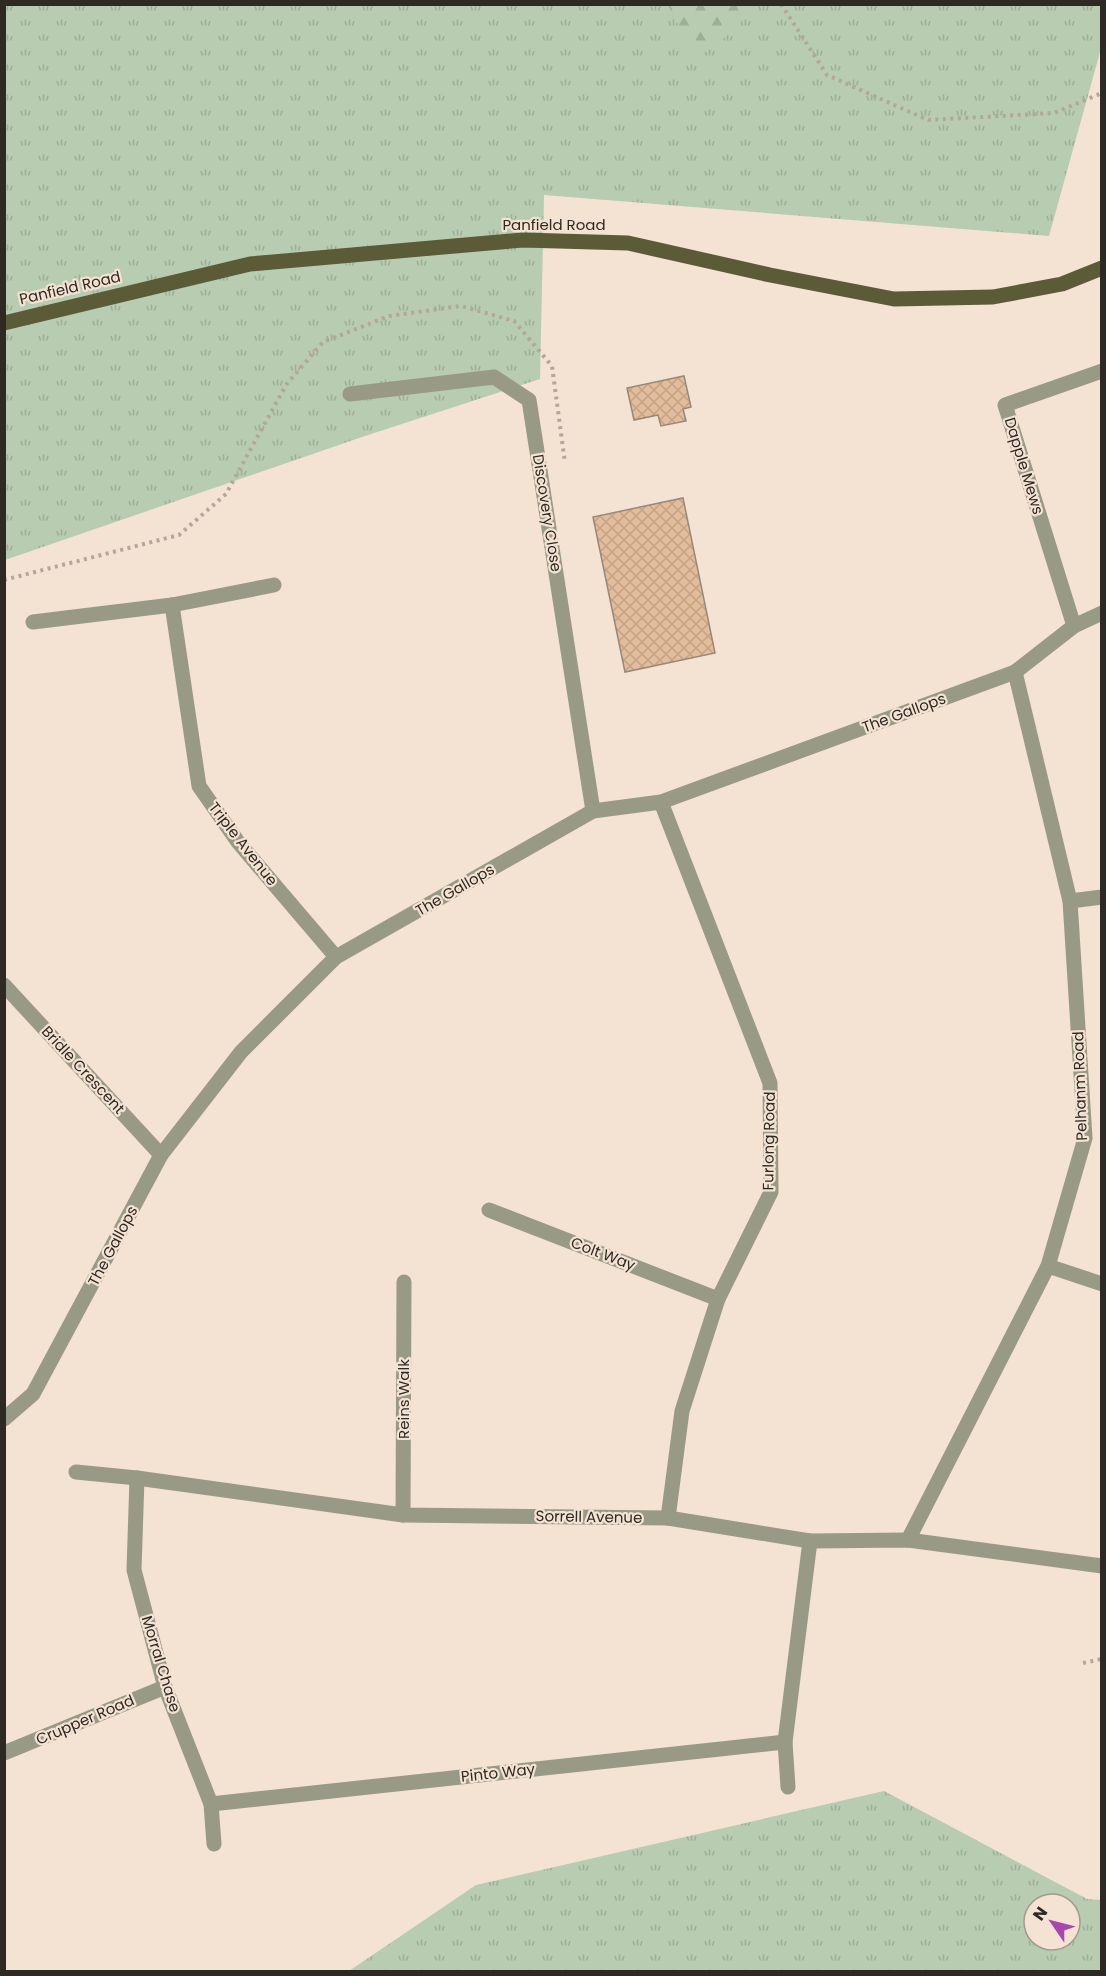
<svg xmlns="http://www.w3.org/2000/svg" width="1106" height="1976" font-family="Poppins,sans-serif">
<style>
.grass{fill:url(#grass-tufts);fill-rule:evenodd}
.forest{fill:url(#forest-firs)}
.building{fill:url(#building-cross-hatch);stroke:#98887a;stroke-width:1.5}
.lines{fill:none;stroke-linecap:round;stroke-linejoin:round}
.path{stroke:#b4a69a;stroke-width:4;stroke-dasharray:3 4.5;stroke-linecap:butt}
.minor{stroke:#999a86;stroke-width:15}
.major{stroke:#5b5b38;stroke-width:15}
.labels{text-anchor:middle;stroke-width:4.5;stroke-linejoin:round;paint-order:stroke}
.street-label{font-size:15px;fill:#2f2923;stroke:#f4e2d3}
</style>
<defs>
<pattern id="grass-tufts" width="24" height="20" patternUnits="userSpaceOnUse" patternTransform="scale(1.5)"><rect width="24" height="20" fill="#b7ccb1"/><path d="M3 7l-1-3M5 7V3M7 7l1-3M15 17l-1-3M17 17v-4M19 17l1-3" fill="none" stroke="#9eaf98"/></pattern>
<pattern id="forest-firs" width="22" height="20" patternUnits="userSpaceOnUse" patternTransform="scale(1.5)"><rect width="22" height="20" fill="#b7ccb1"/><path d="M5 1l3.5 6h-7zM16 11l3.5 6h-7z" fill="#9eaf98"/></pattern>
<pattern id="building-cross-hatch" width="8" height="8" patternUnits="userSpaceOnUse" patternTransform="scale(1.5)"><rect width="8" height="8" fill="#e3bc9c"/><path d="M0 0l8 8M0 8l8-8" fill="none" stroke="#c3a286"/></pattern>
</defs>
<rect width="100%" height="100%" fill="#f4e2d3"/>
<g class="grass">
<path d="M1101,4l1,41 -53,191 -505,-41 -4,184 -178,58 -357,123 -1,-555z"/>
<path d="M884,1791l203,108 14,1v71h-752l127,-86zM1034,1904h36v36h-36z"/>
</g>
<path class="forest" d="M668,5h71l2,20 -45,34z"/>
<g class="building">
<path d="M684,376l7,31 -8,2 3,12 -25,5 -3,-11 -24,5 -7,-32z"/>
<path d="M683,498l32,155 -90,19 -32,-155z"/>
</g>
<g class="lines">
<g class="path">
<path d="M781,4l46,71 101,45 126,-7 48,-20"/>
<path d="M4,580l175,-45 47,-41 60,-109 37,-43 66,-26 72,-10 53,15 38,45 13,97"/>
<path d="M1083,1663l19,-4"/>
</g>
<g class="minor">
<path d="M350,394l144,-17 35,23 64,411"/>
<path d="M172,605l27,181 39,56 98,115"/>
<path d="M33,622l139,-17 102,-20"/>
<path d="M1074,626l-69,-221 97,-34"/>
<path d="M661,802l109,281 1,109 -53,107 -36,112 -14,107"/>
<path d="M1070,901l32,-4"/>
<path d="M4,985l157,170"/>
<path d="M489,1210l229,89"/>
<path d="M1048,1266l54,18"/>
<path d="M4,1419l29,-25 128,-239 80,-103 95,-95 257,-146 68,-9 354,-130 59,-46 28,-13"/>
<path d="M76,1472l61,6 266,37 265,3 142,23 98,-1 194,26"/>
<path d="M137,1478l-3,92 31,117 46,117 3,40"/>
<path d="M403,1515l1,-233"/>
<path d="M908,1540l140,-274 37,-128 -15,-237 -55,-229"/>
<path d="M4,1753l161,-66"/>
<path d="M788,1787l-3,-45 25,-201"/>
<path d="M211,1804l574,-62"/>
</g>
<path class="major" d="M4,323l246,-59 273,-24 105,3 142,32 124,24 99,-2 69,-13 40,-16"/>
</g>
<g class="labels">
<g class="street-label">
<text x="554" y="230">Panfield Road</text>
<text transform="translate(70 288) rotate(-13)" y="5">Panfield Road</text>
<text transform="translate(1024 466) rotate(73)" y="5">Dapple Mews</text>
<text transform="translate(547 513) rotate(81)" y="5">Discovery Close</text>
<text transform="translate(904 713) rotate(-20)" y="5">The Gallops</text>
<text transform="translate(243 844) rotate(52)" y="5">Triple Avenue</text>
<text transform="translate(455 890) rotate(-30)" y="5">The Gallops</text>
<text transform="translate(83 1070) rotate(47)" y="5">Bridle Crescent</text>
<text transform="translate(1080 1086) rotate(-92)" y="5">Pelhanm Road</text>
<text transform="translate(769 1141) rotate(-89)" y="5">Furlong Road</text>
<text transform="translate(113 1246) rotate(-62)" y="5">The Gallops</text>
<text transform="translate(603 1254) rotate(21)" y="5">Colt Way</text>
<text transform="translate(404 1399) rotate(-90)" y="5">Reins Walk</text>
<text transform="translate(589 1517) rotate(1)" y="5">Sorrell Avenue</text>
<text transform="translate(161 1664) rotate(73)" y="5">Morral Chase</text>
<text transform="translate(85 1720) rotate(-23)" y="5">Crupper Road</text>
<text transform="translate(498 1773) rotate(-6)" y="5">Pinto Way</text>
</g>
</g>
<rect width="1106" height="1976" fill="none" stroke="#2f2923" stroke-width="12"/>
<g transform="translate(1052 1922) rotate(305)"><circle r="28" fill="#f4e2d3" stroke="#a5988d" stroke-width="1.5"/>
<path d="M0-4.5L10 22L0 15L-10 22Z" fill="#a847ae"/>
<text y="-9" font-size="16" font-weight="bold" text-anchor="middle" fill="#2f2923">N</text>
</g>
</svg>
